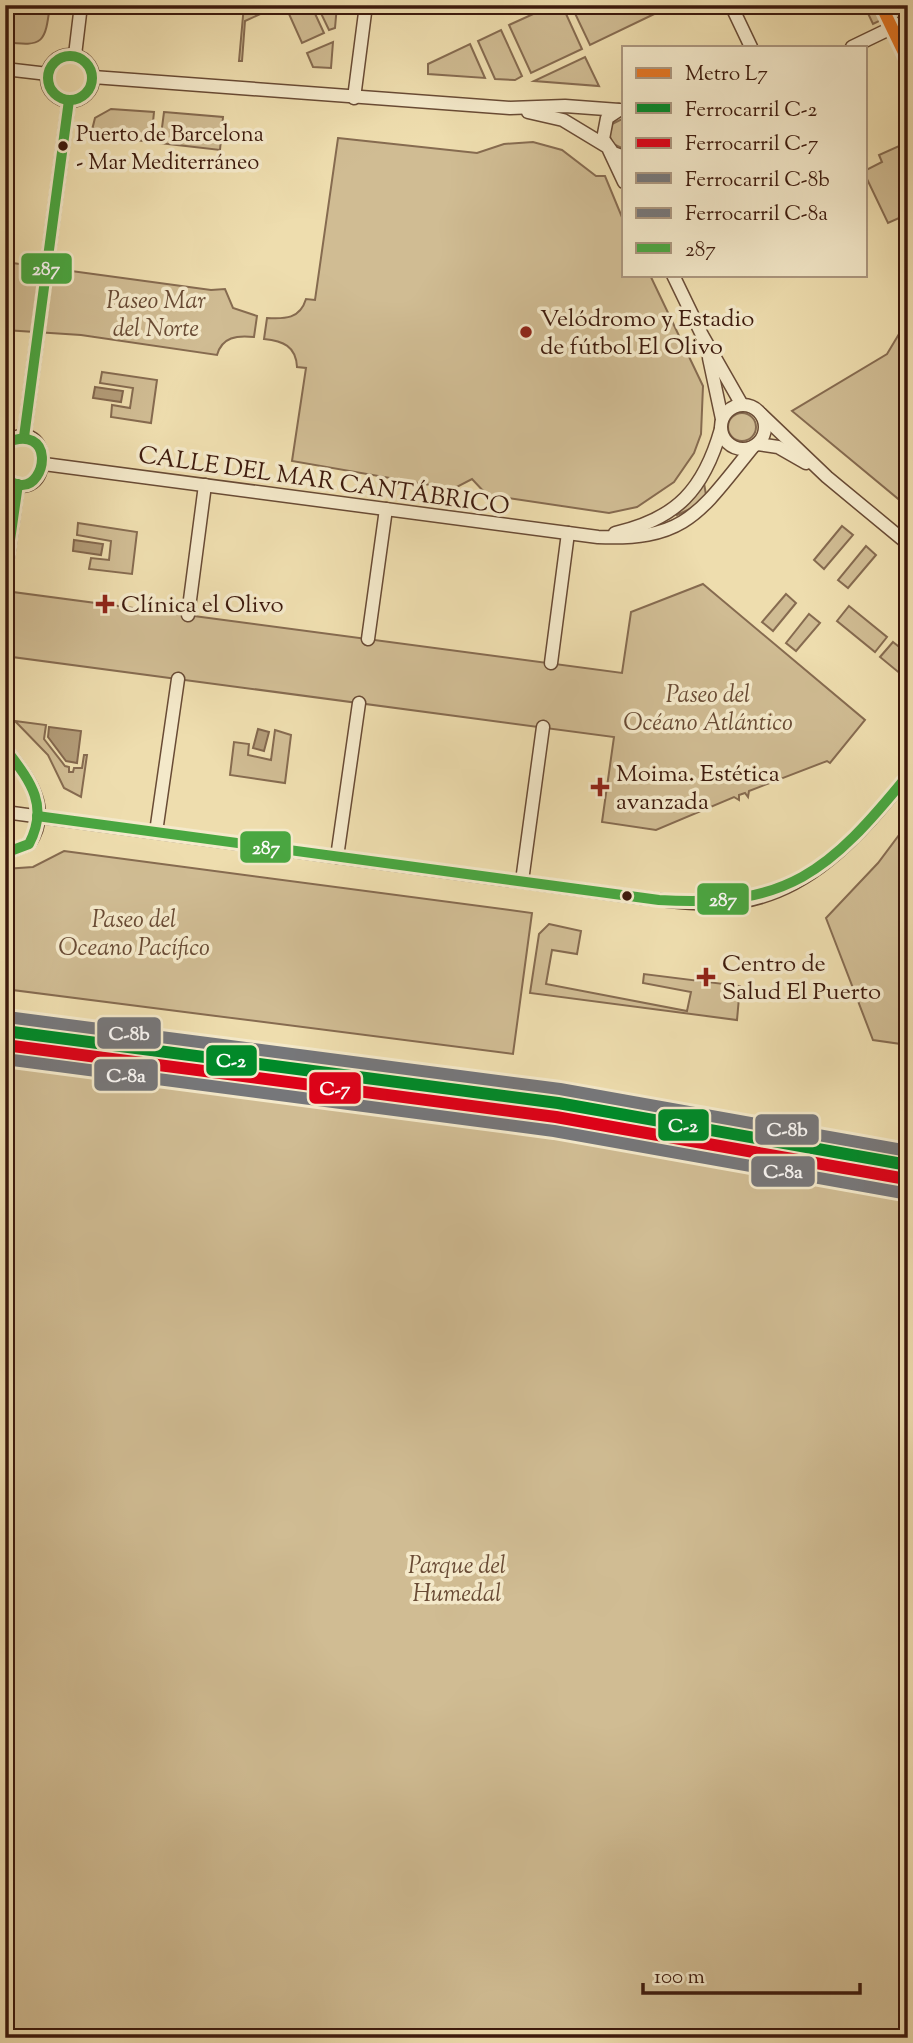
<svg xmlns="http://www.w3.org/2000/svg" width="913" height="2043" font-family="'Sorts Mill Goudy',serif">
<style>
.green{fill:#d0bc93;stroke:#866b50;stroke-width:2}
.water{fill:#b29b77;stroke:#83674d;stroke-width:2}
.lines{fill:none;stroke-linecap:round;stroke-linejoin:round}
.minor-casing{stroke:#694b35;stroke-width:15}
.minor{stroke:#f4e9ca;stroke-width:12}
.bus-1-casing{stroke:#f4e9ca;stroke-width:16}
.bus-1{stroke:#49a741;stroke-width:10}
.rail-1-casing{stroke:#f4e9ca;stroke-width:18}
.rail-2-casing{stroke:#f4e9ca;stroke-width:18}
.rail-3-casing{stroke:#f4e9ca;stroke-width:18}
.rail-4-casing{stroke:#f4e9ca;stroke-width:18}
.rail-1{stroke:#008a29;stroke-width:12}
.rail-2{stroke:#de0118;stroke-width:12}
.rail-3{stroke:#76777a;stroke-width:12}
.rail-4{stroke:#76777a;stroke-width:12}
.metro-1-casing{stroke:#f4e9ca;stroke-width:18}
.metro-1{stroke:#e47623;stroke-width:12}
.bus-dot{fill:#3d1a0d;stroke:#f4e9ca;stroke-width:2.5}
.poi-dot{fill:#8f2418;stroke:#f4e9ca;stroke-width:2.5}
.labels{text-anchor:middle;stroke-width:7;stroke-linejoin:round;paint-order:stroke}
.bus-label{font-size:22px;fill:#3d1a0d;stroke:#f4e9ca;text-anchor:start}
.park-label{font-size:24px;font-style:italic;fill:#694b35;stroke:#f4e9ca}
.poi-label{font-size:24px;fill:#3d1a0d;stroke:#f4e9ca;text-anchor:start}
.street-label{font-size:24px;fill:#3d1a0d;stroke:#f4e9ca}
.line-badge{stroke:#f4e9ca;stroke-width:2.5}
.badge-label{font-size:19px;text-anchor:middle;font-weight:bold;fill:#fff}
</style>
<rect width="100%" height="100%" fill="#eeddae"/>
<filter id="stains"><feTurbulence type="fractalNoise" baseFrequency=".00286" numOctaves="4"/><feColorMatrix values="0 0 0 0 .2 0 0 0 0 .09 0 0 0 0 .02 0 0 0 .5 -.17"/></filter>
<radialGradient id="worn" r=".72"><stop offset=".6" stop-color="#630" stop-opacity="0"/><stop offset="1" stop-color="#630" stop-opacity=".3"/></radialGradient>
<g class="green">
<path d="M5,5h45c-5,38 -6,42 -45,37z"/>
<path d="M244,5l34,1 -33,15 -3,40h-3z"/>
<path d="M311,5l13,28 -22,10 -13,-29z"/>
<path d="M317,5h20l-2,23 -6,2z"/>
<path d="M553,5h9l20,44 -51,24 -22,-48z"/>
<path d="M571,5h102l-83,40z"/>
<path d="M864,5h44v2l-35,17z"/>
<path d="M501,30l21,46 -7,4 -20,-1 -17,-38z"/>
<path d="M333,42l-2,26 -18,-1 -6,-14z"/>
<path d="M470,44l15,34 -57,-4v-10z"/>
<path d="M585,57l14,29 -65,-5z"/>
<path d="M111,109l43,3 -3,30 -60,-8 4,-16z"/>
<path d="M164,112l59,5 -3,33 -60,-7z"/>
<path d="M624,118v31l-11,-5 -4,-10 3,-10z"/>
<path d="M338,138l139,15 27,-9 29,-2 29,8 34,26h9l19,46v53h26l53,111 -2,48 -7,19 -20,29 -37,25 -28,6 -122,-18 -15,-16 -19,10 -161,-28 14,-93 -9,-1c-1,-21 -14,-26 -33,-28l3,-21c18,1 33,1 39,-19l9,1z"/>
<path d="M908,142v72l-20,9 -22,-46v-7l16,-8 -3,-7z"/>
<path d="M5,262l206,28 14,-1 8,19 24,8 -3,21c-17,-2 -32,0 -37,18l-136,-20 -76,-5z"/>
<path d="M908,286v221l-116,-96 95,-57 15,-25z"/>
<path d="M102,372l55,8 -6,43 -40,-6 1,-12 18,3 3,-20 -33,-5z"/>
<circle cx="742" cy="427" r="14"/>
<path d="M704,483l2,12 -14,13 -15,7 -1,-3z"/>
<path d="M78,523l59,9 -5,42 -43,-5 2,-11 18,2 2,-19 -34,-6z"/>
<path d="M842,526l11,9 -29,34 -10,-9z"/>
<path d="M866,546l10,9 -28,33 -10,-8z"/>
<path d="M703,584l162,136 -35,43 -3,-2 -78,30 -1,6 -3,-4 -6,2v5l-5,-3 -78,33 -54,-8 12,-85 -609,-81v-65l617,82 9,-61z"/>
<path d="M786,594l10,9 -23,28 -11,-9z"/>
<path d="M849,606l38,31 -12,15 -38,-31z"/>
<path d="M809,614l11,9 -24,28 -10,-8z"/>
<path d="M893,642l15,12v26l-28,-23z"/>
<path d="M15,721l31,4 -2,14 21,27 4,1v5h4l1,-4h8l2,-13h3l-6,42 -17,-9 -16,-33z"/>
<path d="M275,730l16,5 -6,48 -55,-8 4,-33 15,2 -1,11 23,5z"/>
<path d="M908,823v222l-35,-5 -47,-122 52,-55z"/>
<path d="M64,851l468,62 -19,141 -508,-65v-120l28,-2z"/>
<path d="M549,924l32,7 -4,23 -25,-4 -6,34 141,27 4,-19 -48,-9 1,-9 96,12 -3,34 -207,-27 9,-59z"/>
<path d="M5,1061l465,66 243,20 195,33v858h-903z"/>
</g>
<g class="water">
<path d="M95,387l28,4 -2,11 -28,-4z"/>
<path d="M74,540l29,4 -2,11 -28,-4z"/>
<path d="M49,727l32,4 -4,32 -11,-2 -18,-24z"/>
<path d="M258,729l11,3 -5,19 -11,-3z"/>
</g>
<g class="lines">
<defs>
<g id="minor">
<path d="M731,5l20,42"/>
<path d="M852,47l56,-27"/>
<path d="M75,55l6,-50"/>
<circle cx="70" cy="78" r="23"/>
<path d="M5,69l43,5"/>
<path d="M93,77l417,31 55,-2 54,4"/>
<path d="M354,98l12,-93"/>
<path d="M619,110l-12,8 -4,21 10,14 11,4"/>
<path d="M528,112l35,8 43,26"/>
<path d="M609,150l15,32"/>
<path d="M673,275l29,60 40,70"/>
<path d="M709,358l13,61"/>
<circle cx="743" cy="427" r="22"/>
<path d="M761,414l66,63 81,67"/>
<path d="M24,437l45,-337"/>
<path d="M5,443c50,-34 49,69 0,36"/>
<path d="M758,444l20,3 28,16"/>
<path d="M44,464l554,73c88,4 102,-25 154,-89"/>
<path d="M615,533c62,-14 89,-44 106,-104"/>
<path d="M5,577l13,-93"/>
<path d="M188,615l17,-130"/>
<path d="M368,639l18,-130"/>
<path d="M551,663l17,-130"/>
<path d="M5,748c21,28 49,59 24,96l-24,9"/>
<path d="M5,812l638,86c27,3 54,7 81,5 81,-3 137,-69 184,-128"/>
<path d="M156,832l22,-153"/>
<path d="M337,857l22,-154"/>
<path d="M522,881l21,-154"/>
</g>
</defs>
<use href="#minor" class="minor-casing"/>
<use href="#minor" class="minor"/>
<defs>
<g id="bus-1">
<circle cx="70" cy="78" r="22"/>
<path d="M24,437l45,-337"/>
<path d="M5,443c51,-21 42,44 16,42 -5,0 -11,-4 -16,-6"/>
<path d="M5,575l13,-91"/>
<path d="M5,748c24,32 45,56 24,96l-24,9"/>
<path d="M37,816l622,84c129,8 170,-28 249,-125"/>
</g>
</defs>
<use href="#bus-1" class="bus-1-casing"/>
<use href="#bus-1" class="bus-1"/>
<defs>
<path id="rail-1" d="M5,1031l553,72 350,62"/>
<path id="rail-2" d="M5,1045l551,72 350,62"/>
<path id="rail-3" d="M7,1017l553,72 348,62"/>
<path id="rail-4" d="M5,1059l549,72 349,62"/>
</defs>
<use href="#rail-1" class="rail-1-casing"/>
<use href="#rail-2" class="rail-2-casing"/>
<use href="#rail-3" class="rail-3-casing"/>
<use href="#rail-4" class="rail-4-casing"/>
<use href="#rail-1" class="rail-1"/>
<use href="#rail-2" class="rail-2"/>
<use href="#rail-3" class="rail-3"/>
<use href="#rail-4" class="rail-4"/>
<defs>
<path id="metro-1" d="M881,5l27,56"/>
</defs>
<use href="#metro-1" class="metro-1-casing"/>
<use href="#metro-1" class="metro-1"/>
</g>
<g class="bus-dot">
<circle cx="63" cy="146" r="6"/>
<circle cx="627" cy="896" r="6"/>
</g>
<g class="poi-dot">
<circle cx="526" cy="332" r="7"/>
<path d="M101.5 593.5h7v7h7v7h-7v7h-7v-7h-7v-7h7z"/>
<path d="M596.5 776.5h7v7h7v7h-7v7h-7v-7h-7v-7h7z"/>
<path d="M702.5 966.5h7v7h7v7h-7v7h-7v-7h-7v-7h7z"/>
</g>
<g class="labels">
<g class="bus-label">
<text x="76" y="141">Puerto de Barcelona<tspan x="76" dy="28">- Mar Mediterráneo</tspan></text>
</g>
<g class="park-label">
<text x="156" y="308">Paseo Mar<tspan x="156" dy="28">del Norte</tspan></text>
<text x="708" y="702">Paseo del<tspan x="708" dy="28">Océano Atlántico</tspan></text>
<text x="134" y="927">Paseo del<tspan x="134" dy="28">Oceano Pacífico</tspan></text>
<text x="457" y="1573">Parque del<tspan x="457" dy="28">Humedal</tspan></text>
</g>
<g class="poi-label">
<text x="540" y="326">Velódromo y Estadio<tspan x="540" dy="28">de fútbol El Olivo</tspan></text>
<text x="121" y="612">Clínica el Olivo</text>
<text x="616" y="781">Moima. Estética<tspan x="616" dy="28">avanzada</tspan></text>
<text x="722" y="971">Centro de<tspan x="722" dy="28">Salud El Puerto</tspan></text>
</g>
<g class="street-label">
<text transform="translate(324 480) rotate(8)" y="8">CALLE DEL MAR CANTÁBRICO</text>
</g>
</g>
<g class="line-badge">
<rect x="20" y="252" width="53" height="33" rx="7" fill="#49a741"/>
<rect x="239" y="830" width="53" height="34" rx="7" fill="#49a741"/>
<rect x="696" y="882" width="54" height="34" rx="7" fill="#49a741"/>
<rect x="96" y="1016" width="66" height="34" rx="7" fill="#76777a"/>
<rect x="205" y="1044" width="53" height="33" rx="7" fill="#008a29"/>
<rect x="93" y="1058" width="66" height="34" rx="7" fill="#76777a"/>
<rect x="308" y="1071" width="54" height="34" rx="7" fill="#de0118"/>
<rect x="657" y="1108" width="53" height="34" rx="7" fill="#008a29"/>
<rect x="754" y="1113" width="66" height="33" rx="7" fill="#76777a"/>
<rect x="750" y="1155" width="66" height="33" rx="7" fill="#76777a"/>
</g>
<g class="badge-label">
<text x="46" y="275">287</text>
<text x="266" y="854">287</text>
<text x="723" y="906">287</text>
<text x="129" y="1040">C-8b</text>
<text x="231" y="1067">C-2</text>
<text x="126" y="1082">C-8a</text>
<text x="335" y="1095">C-7</text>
<text x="683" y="1132">C-2</text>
<text x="787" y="1136">C-8b</text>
<text x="783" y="1178">C-8a</text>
</g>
<rect width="913" height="2043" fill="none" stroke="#eeddae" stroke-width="28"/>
<rect x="7" y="7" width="899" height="2029" fill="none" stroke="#3d1a0d" stroke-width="3.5"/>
<rect x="14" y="14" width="885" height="2015" fill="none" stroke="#3d1a0d" stroke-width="2"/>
<rect x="622" y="46" width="245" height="231" fill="#f4e9ca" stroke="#ab967e" stroke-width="2"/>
<rect x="636" y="68" width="35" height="10" fill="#e47623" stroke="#ab967e" stroke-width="2"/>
<text x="685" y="80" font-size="21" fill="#3d1a0d">Metro L7</text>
<rect x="636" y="103" width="35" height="10" fill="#008a29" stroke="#ab967e" stroke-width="2"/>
<text x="685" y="116" font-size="21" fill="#3d1a0d">Ferrocarril C-2</text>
<rect x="636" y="138" width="35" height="10" fill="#de0118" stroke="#ab967e" stroke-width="2"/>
<text x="685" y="150" font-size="21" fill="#3d1a0d">Ferrocarril C-7</text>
<rect x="636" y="173" width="35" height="10" fill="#76777a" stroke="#ab967e" stroke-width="2"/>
<text x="685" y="186" font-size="21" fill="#3d1a0d">Ferrocarril C-8b</text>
<rect x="636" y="208" width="35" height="10" fill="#76777a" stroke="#ab967e" stroke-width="2"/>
<text x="685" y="220" font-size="21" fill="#3d1a0d">Ferrocarril C-8a</text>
<rect x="636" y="243" width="35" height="10" fill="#49a741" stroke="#ab967e" stroke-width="2"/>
<text x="685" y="256" font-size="21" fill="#3d1a0d">287</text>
<path d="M643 1983v10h217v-10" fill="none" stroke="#3d1a0d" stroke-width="3.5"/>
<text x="654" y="1983" font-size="21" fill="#3d1a0d" stroke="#f4e9ca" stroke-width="5" paint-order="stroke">100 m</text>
<rect width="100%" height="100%" filter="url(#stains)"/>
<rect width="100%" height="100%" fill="url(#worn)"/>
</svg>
